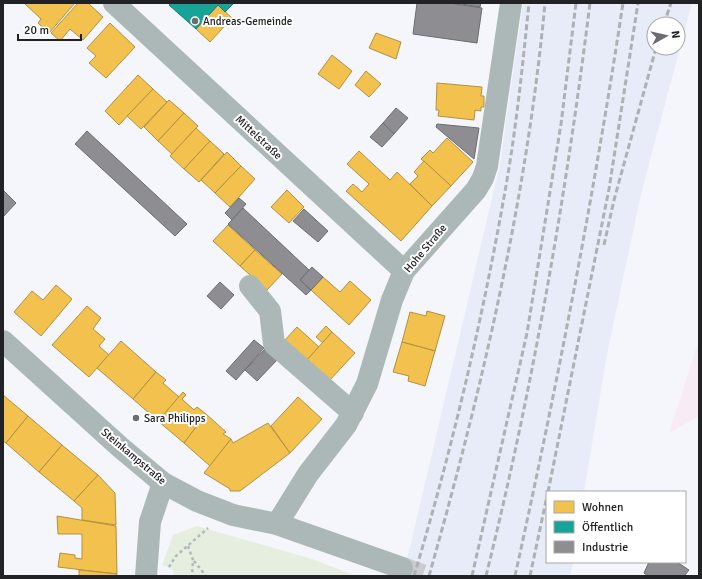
<svg xmlns="http://www.w3.org/2000/svg" width="702" height="579" font-family="Signika,sans-serif">
<style>
.commercial{fill:#f7ecf6}
.built{fill:#e7ecf8;fill-rule:evenodd}
.green{fill:#e6eee0}
.homes{fill:#f2c14e;stroke:#b39142}
.public{fill:#17a398;stroke:#1a7c76}
.industry{fill:#8d8d92;stroke:#6c6d72}
.lines{fill:none;stroke-linecap:round;stroke-linejoin:round}
.minor-tunnel{stroke:#caccd0;stroke-width:22;stroke-dasharray:22 11;stroke-linecap:butt}
.path{stroke:#b1b9ba;stroke-width:2.5;stroke-dasharray:3 3;stroke-linecap:butt}
.minor{stroke:#acb8b7;stroke-width:22}
.rail{stroke:#acb2b4;stroke-width:3;stroke-dasharray:6 3;stroke-linecap:butt}
.poi-dot{fill:#6a6c71;stroke:#fff;stroke-width:1.5}
.labels{text-anchor:middle;stroke-width:4;stroke-linejoin:round;paint-order:stroke}
.poi-label{font-size:11px;fill:#202226;stroke:#fff;text-anchor:start}
.street-label{font-size:11px;fill:#202226;stroke:#fff}
</style>
<rect width="100%" height="100%" fill="#f4f6fb"/>
<path class="commercial" d="M699,339v77l-30,17z"/>
<path class="built" d="M523,3h169l-51,191 -34,160 -23,138h-37v70h26l-3,14h-168l8,-29 90,-383zM654,24h24v24h-24z"/>
<path class="green" d="M197,526l115,33 44,17h-182l-1,-6 -11,-5 11,-30z"/>
<g class="homes">
<path d="M24,3h51l-26,30 -11,-10 3,-4z"/>
<path d="M78,3h10l15,14 -20,23 -13,-11 -10,12 -9,-8z"/>
<path d="M218,5l14,13 -22,24 -14,-13z"/>
<path d="M110,23l25,24 -29,31 -17,-15 7,-7 -9,-8z"/>
<path d="M376,33l25,9 -5,17 -27,-11z"/>
<path d="M332,55l20,16 -13,18 -21,-15z"/>
<path d="M366,71l15,13 -12,13 -14,-12z"/>
<path d="M138,75l15,14 -34,36 -14,-14z"/>
<path d="M437,83l45,4 -1,9h3v11h-3v4l-6,-1 -1,10 -36,-4 1,-6h-3z"/>
<path d="M153,89l14,13 -26,27 -14,-13z"/>
<path d="M169,100l15,13 -26,28 -14,-14z"/>
<path d="M184,113l14,13 -26,28 -14,-13z"/>
<path d="M196,128l14,13 -26,28 -14,-13z"/>
<path d="M447,138l26,24 -22,24 -30,-27 9,-9 3,3z"/>
<path d="M210,141l14,13 -25,28 -15,-13z"/>
<path d="M359,151l31,29 7,-8 35,34 -31,35 -55,-50 7,-7 9,8 7,-8 -22,-20z"/>
<path d="M227,152l14,14 -26,27 -14,-13z"/>
<path d="M424,161l27,25 -19,20 -22,-22 8,-8 -4,-4z"/>
<path d="M241,166l14,13 -25,28 -15,-14z"/>
<path d="M287,190l17,17 -15,16 -18,-16z"/>
<path d="M228,225l27,25 -15,16 -27,-25z"/>
<path d="M255,250l27,24 -15,16 -27,-24z"/>
<path d="M323,277l17,15 10,-11 21,19 -22,25 -38,-35z"/>
<path d="M56,285l16,14 -31,37 -27,-24 18,-21 11,9z"/>
<path d="M87,306l14,12 -8,11 12,10 -6,7 10,9 -20,22 -37,-32z"/>
<path d="M427,311l18,5 -10,35 -33,-9 8,-30 16,4z"/>
<path d="M326,326l6,6 -9,11 -7,-6z"/>
<path d="M297,327l22,20 -13,14 -22,-20z"/>
<path d="M332,332l23,21 -27,29 -22,-21z"/>
<path d="M121,341l35,31 -23,27 -36,-31z"/>
<path d="M402,342l33,9 -10,35 -17,-5 1,-5 -16,-4z"/>
<path d="M156,372l10,8 -3,3 16,14 -21,24 -25,-22z"/>
<path d="M183,392l3,3 -4,4 12,11 3,-3 9,7 -22,29 -26,-22z"/>
<path d="M3,395l25,21 -22,27 -3,-2z"/>
<path d="M298,397l24,22 -32,34 -19,-27z"/>
<path d="M206,414l20,18 -3,2 8,5 -21,27 -26,-23z"/>
<path d="M28,416l34,29 -23,27 -33,-29z"/>
<path d="M268,423l22,30 -50,38h-10v-2l-26,-16 27,-34 2,4z"/>
<path d="M62,445l36,30 -24,26 -35,-29z"/>
<path d="M98,475l17,18 1,32 -34,-5v-12l-8,-7z"/>
<path d="M57,516l59,10 1,48 -59,-7 2,-14 15,2v3l7,1v-25h-24z"/>
<path d="M79,570l38,4 -1,2h-37z"/>
</g>
<path class="public" d="M171,3h63l-9,9 -7,-7 -22,24 -27,-24z"/>
<g class="industry">
<path d="M417,3h32l33,5 -5,35 -64,-9z"/>
<path d="M455,3h26l-1,4z"/>
<path d="M396,108l12,10 -14,16 -11,-11z"/>
<path d="M383,123l11,11 -12,13 -12,-10z"/>
<path d="M437,124l42,4 -5,31 -38,-32z"/>
<path d="M87,131l100,93 -12,12 -100,-92z"/>
<path d="M3,190l13,13 -13,14z"/>
<path d="M239,198l7,6 -14,16 -7,-7z"/>
<path d="M243,208l66,62 -9,10 11,10 -5,5 -78,-71z"/>
<path d="M304,209l24,22 -10,11 -25,-21z"/>
<path d="M312,267l11,10 -12,13 -11,-10z"/>
<path d="M220,282l14,13 -13,14 -14,-13z"/>
<path d="M254,340l10,8 -28,32 -10,-9z"/>
<path d="M265,349l12,11 -20,21 -12,-11z"/>
<path d="M649,562h28l12,8 -4,5 2,1h-39l-4,-3z"/>
</g>
<g class="lines">
<path class="minor-tunnel" d="M402,568l23,8"/>
<g class="path">
<path d="M188,546l5,14 -1,16"/>
<path d="M194,561l12,15"/>
<path d="M169,567l7,-11 32,-28"/>
</g>
<g class="minor">
<path d="M114,3l290,268"/>
<path d="M250,286l20,25 4,33 79,69"/>
<path d="M3,341l117,106 43,36 34,18 36,14 44,9 125,44"/>
<path d="M277,524l31,-50 38,-49 21,-41 25,-84 12,-29 72,-81 7,-12 4,-12 24,-163"/>
<path d="M146,576l4,-54 13,-39"/>
</g>
<g class="rail">
<path d="M664,24l7,-21"/>
<path d="M604,245l10,-45 42,-152"/>
<path d="M548,492l61,-303 29,-186"/>
<path d="M414,576c39,-130 70,-263 93,-396 10,-59 16,-118 22,-177"/>
<path d="M429,576c53,-187 98,-379 116,-573"/>
<path d="M472,576l55,-243 34,-209 15,-121"/>
<path d="M486,576c47,-189 80,-380 104,-573"/>
<path d="M515,576c42,-190 79,-381 108,-573"/>
<path d="M530,576l17,-80"/>
</g>
</g>
<g class="poi-dot">
<circle cx="195" cy="21" r="4"/>
<circle cx="136" cy="418" r="4"/>
</g>
<g class="labels">
<g class="poi-label">
<text x="203" y="25">Andreas-Gemeinde</text>
<text x="144" y="422">Sara Philipps</text>
</g>
<g class="street-label">
<text transform="translate(259 137) rotate(43)" y="4">Mittelstraße</text>
<text transform="translate(425 248) rotate(-50)" y="4">Hohe Straße</text>
<text transform="translate(134 456) rotate(40)" y="4">Steinkampstraße</text>
</g>
</g>
<rect width="702" height="579" fill="none" stroke="#202226" stroke-width="8"/>
<rect x="546" y="491" width="140" height="72" fill="#ffffff" stroke="#a6a7a8"/>
<rect x="554" y="501" width="20" height="12" fill="#f2c14e" stroke="#a6a7a8"/>
<text x="582" y="511" font-size="12" fill="#202226">Wohnen</text>
<rect x="554" y="521" width="20" height="12" fill="#17a398" stroke="#a6a7a8"/>
<text x="582" y="531" font-size="12" fill="#202226">Öffentlich</text>
<rect x="554" y="541" width="20" height="12" fill="#8d8d92" stroke="#a6a7a8"/>
<text x="582" y="551" font-size="12" fill="#202226">Industrie</text>
<g transform="translate(666 36) rotate(82)"><circle r="19" fill="#ffffff" stroke="#a6a7a8"/>
<path d="M0-3L7 15L0 10L-7 15Z" fill="#6a6c71"/>
<text y="-6" font-size="11" font-weight="bold" text-anchor="middle" fill="#202226">N</text>
</g>
<path d="M18 34v6h63v-6" fill="none" stroke="#202226" stroke-width="2"/>
<text x="24" y="34" font-size="12" fill="#202226" stroke="#ffffff" stroke-width="3" paint-order="stroke">20 m</text>
</svg>
